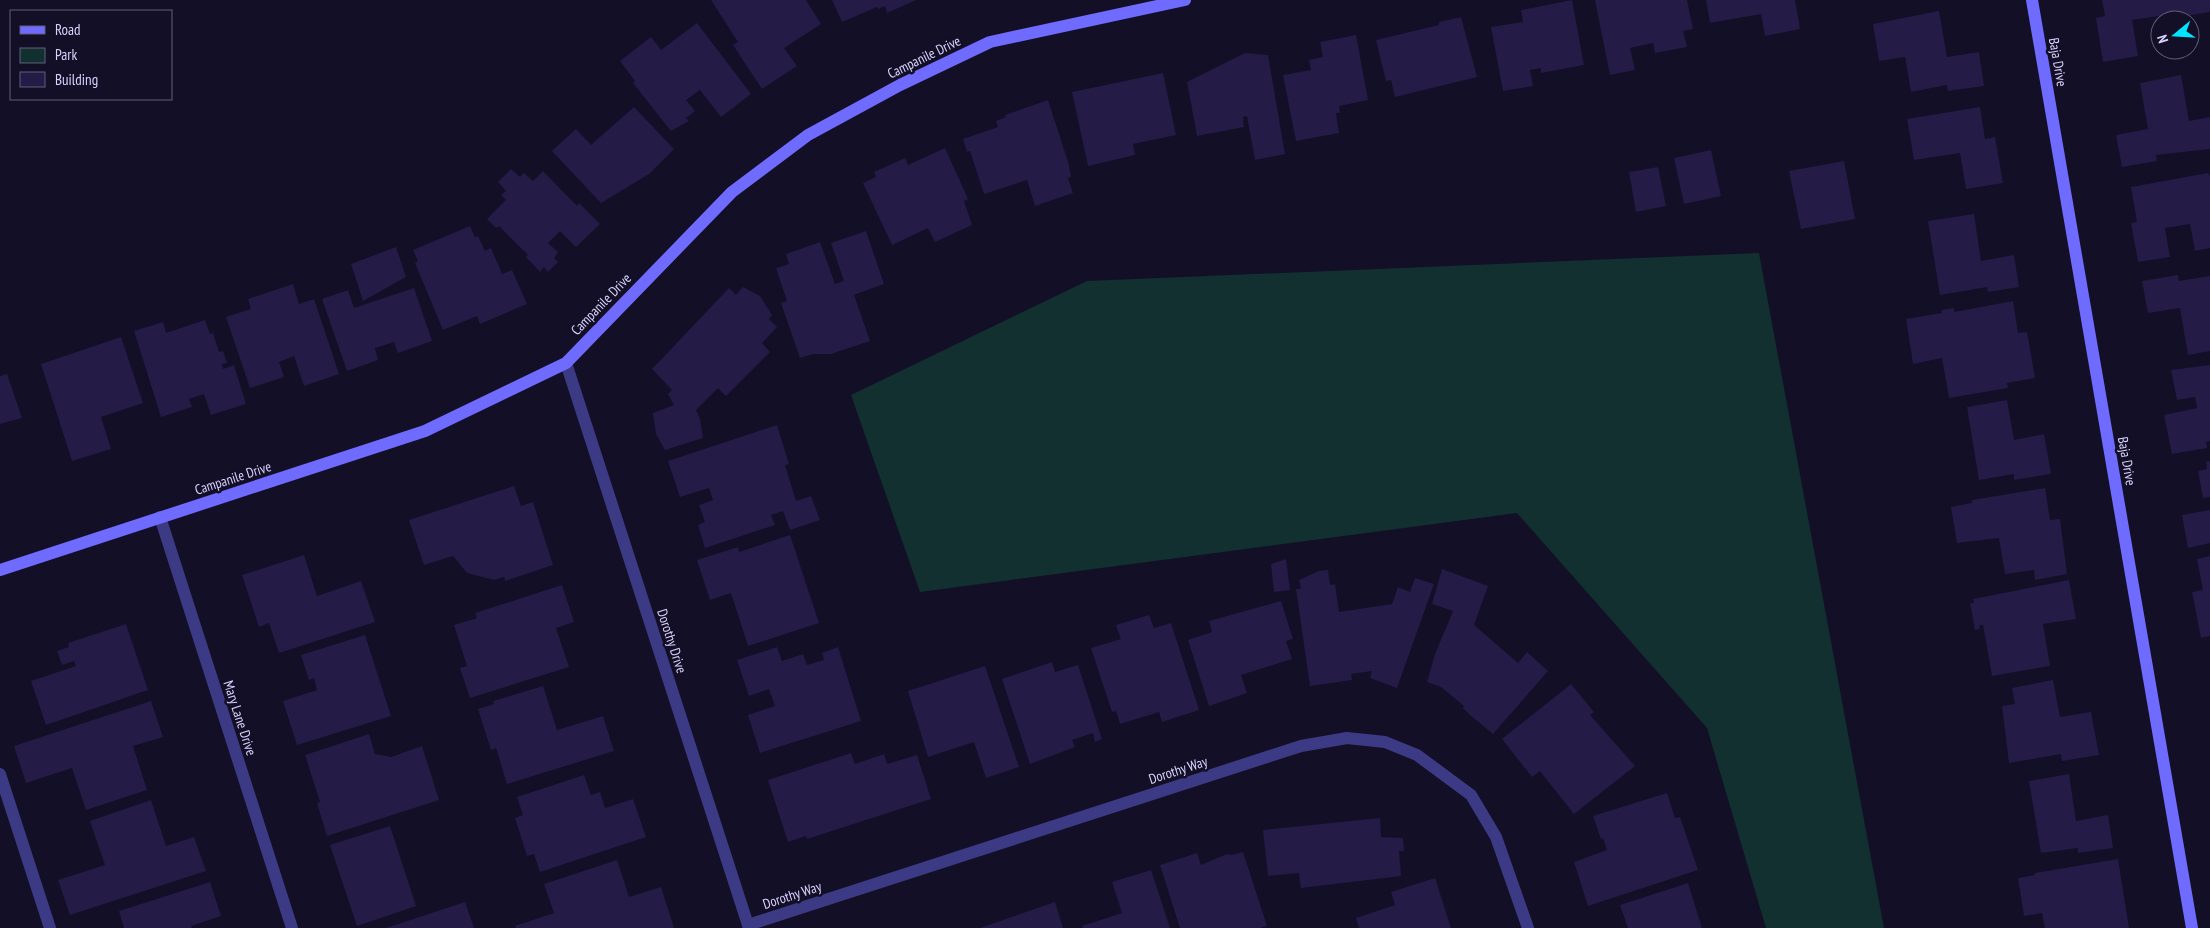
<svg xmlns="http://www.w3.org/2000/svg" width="2210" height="928" font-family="'PT Sans Narrow',sans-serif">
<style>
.green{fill:#12302f}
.building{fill:#241b47}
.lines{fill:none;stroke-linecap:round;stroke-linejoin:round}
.lane{stroke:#3d3a85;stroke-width:12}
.street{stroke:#3d3a85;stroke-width:12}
.secondary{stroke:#6f6bff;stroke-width:12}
.labels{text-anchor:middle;stroke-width:5;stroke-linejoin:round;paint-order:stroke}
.street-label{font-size:14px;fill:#d9d4ff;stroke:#130f26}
</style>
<rect width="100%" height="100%" fill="#130f26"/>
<path class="green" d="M1759,253l125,675h-118l-59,-200 -190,-215 -597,79 -69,-197 236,-114z"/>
<g class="building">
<path d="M711,0h95l15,24 -37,24 13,18 -35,23 -29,-44 5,-3z"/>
<path d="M832,0h84l-29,13 -2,-7 -7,3 -1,-2 -35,15z"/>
<path d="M1572,0l12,65 -43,8v-5l-11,2 3,16 -30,5 -12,-64 32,-5 -2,-12z"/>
<path d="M1595,0h92l6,29 -10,2 4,16 -32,6 -2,-10 -23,5 5,22 -25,5z"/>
<path d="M1706,0h89l5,29 -35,7 -4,-22 -51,9z"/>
<path d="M2102,0h108v12l-31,5 -1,-4 -46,7 6,36 -35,6 -7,-44 9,-2z"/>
<path d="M1939,11l8,46 32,-5 5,34 -36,5 -1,-6 -36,7 -6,-35 -26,4 -6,-37z"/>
<path d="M1461,17l16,60 -82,20 -4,-17 -5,1 -10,-41 63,-15v-3z"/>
<path d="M697,23l54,71 -30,23 -21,-27 -14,10 9,11 -9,7 3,3 -18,10 -38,-48 2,-2 -15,-20 31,-24 10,13z"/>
<path d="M1356,35l12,65 -29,6 1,7h-4l3,20 -43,8 -13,-66 28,-5 -2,-10 14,-3 -3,-15z"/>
<path d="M1245,53l23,2 17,99 -30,6 -8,-44 -4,1 1,10 -47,9 -10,-54z"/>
<path d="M1163,73l13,62 -43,9 2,11 -47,11 -16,-74z"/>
<path d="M2181,75l8,46 21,-4v32l-54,6 1,6 -35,6 -6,-32 32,-6 -8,-46z"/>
<path d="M1048,100l21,65 2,12 -3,1 5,15 -38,13 -8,-26 -43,14 -14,-43 -3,1 -4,-13 35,-12 -2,-6 10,-4 -1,-2z"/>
<path d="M634,107l40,42 -25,25 -48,29 -49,-52 24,-22 15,16z"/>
<path d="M1980,107l5,32 10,-2 8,46 -37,6 -6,-36 -46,7 -7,-41z"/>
<path d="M945,148l23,51 -4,2 8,24 -37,17 -7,-14 -36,17 -29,-62 13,-6 -2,-5 31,-14 3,7z"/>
<path d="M1711,150l10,46 -37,8 -10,-46z"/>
<path d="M1844,161l11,58 -54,10 -12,-58z"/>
<path d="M1658,167l8,39 -30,6 -7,-40z"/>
<path d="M511,169l9,8 4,-4 9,8 10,-10 34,35 2,-3 21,21 -24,23 -16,-16 -12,12 10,9 -4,6 4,4 -10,10 -4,-5 -4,5 -14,-15 2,-2 -29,-29 -3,2 -9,-9 19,-19 -5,-5 5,-4 -8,-9z"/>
<path d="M2208,173l2,3v72l-15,3 -5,-27 -25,4 5,29 -32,5 -7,-39 6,-1 -6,-35z"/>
<path d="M1974,214l7,47 33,-6 5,32 -31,5 -1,-5 -47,8 -12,-74z"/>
<path d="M470,226l5,11 3,-1 7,15 6,-3 11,26 10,-4 15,34 -47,20 -3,-8 -34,14 -28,-67 3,-2 -5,-11z"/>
<path d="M866,231l18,53 -30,11 16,46 -39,13h-18l-13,4 -19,-55 6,-2 -11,-33 13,-4 -3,-10 34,-12 15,42 9,-3 -13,-38z"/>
<path d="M396,247l10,30 -43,24 -12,-37z"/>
<path d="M2178,275l1,6 31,-5v75l-22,4 -8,-47 -32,5 -6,-32z"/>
<path d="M293,284l6,20 15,-5 25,75 -35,12 -10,-30 -15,6 5,15 -34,11 -24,-71 25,-8 -3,-10z"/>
<path d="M743,287l17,9 12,19 -3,4 8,8 -15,16 8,9 -44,44 -8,-8 -22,22 4,9 3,19 -38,12 -9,-16 -3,-21 21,-8 -6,-11 4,-4 -20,-21 77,-81 7,7z"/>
<path d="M414,288l18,53 -34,12 -4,-11 -19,6 3,12 -31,11 -25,-72 26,-9 6,18z"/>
<path d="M2013,301l5,32 9,-1 8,46 -28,5 1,5 -59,10 -7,-40 -29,6 -7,-45 36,-6 -1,-3 13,-2v4z"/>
<path d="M205,320l5,14 3,-1 6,19 4,-1 4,12 -5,1 1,5 11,-4 12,39 -35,11 -7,-21 -15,5 3,8 -31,10 -27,-86 29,-9 3,11z"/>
<path d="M121,337l22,66 -42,14 10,32 -39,12 -31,-97z"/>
<path d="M2210,365v76l-4,1 1,6 -35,6 -8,-39 33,-7 -2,-11 -18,3 -6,-30z"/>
<path d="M7,374l15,44 -22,6v-48z"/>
<path d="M2007,400l7,40 30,-6 7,40 -37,6v-6l-35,6 -12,-73z"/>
<path d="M777,425l12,39 -4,1 11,36 15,-5 9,24 -30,10 -7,-19 -12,4 4,10 -70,23 -7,-23 7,-3 -6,-17 14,-5 -4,-12 -29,9 -12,-36z"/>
<path d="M2210,461v36l-7,1 -5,-27 9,-2 -1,-7z"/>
<path d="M514,486l7,20 12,-4 20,63 -48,16 -1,-4 -10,3 -27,-7 -14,-17 -29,9 -15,-45z"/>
<path d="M2045,488l5,32 10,-1 7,55 -32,6 -1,-10 -29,4 -6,-36 -42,5 -6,-36 21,-4v-3z"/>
<path d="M2210,510v33l-22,5 -6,-33z"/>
<path d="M790,535l29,88 -71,23 -17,-53 -21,7 -13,-40 41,-13 1,5z"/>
<path d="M304,555l13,41 44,-15 14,41 -96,31 -10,-30 -10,4 -17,-52z"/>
<path d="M2210,556v80l-9,2 -9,-46 11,-2 -6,-31z"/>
<path d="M1286,559l4,31 -16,2 -3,-28z"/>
<path d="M1442,569l46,17 -14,39 44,38 9,-11 21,19 -55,63 -23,-19 -7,-7 1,-2 -23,-19 -14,-5 8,-28 18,-43 -21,-7z"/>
<path d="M1328,570l2,15 5,-1 4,28 53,-8 6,-17 12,5 5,-14 19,6 -37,104 -27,-10 2,-7 -21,3 1,6 -42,6 -14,-97h5l-2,-9 20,-9z"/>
<path d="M2069,580l7,39 -33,5 7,42 -58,10 -9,-51h-4l1,4 -5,1 -5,-27h4l-1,-4z"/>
<path d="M562,585l12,37 -18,6 13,39 -99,31 -10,-30 7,-2 -13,-41 23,-7 -2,-5z"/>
<path d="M1281,601l12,38 -7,2 6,18 -51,16 6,18 -38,13 -21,-66 24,-8 -3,-11z"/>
<path d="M1149,615l5,13 17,-5 28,87 -37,12 -3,-10 -39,12 -4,-13 -4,1 -21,-64 30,-9 -5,-14z"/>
<path d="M126,624l22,66 -102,35 -15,-44 45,-15 -2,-5 -12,4 -5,-14 12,-4 -1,-4z"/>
<path d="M365,635l26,81 -94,29 -14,-44 34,-11 -3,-12 -5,2 -8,-25z"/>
<path d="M777,647l5,14 21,-7 4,11 17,-5 -2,-7 16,-6 23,74 -101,32 -12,-38 27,-9 -6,-17 -20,7 -12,-36z"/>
<path d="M1052,662l3,10 23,-7 24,74 -7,3 -2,-9 -21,7 3,7 -45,17 -28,-85z"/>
<path d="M985,666l34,101 -33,11 -12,-36 -46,15 -20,-66z"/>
<path d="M2053,680l7,37 31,-5 8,43 -37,6 -1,-7 -52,9 -7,-57 13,-2 -3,-16z"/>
<path d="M1571,684l23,28 -4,3 45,51 -61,48 -34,-43 -8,6 -30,-38z"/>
<path d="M543,686l14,44 46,-14 11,35 -107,33 -11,-36 -5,2 -13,-41 16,-5 -1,-3z"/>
<path d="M151,701l12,36 -30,9 14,44 -61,20 -14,-42 -46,15 -12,-37z"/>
<path d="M369,734l6,20 16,3 31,-11 17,54 -112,36 -10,-33 3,-1 -15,-47z"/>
<path d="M851,753l4,11 29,-10 3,10 30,-9 14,44 -124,40 -1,-3 -18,6 -20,-62z"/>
<path d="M2069,774l7,47 32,-6 5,33 -35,5v-5l-37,5 -12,-72z"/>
<path d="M584,775l7,20 9,-3 5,16 28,-9 13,38 -106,35 -6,-18 -7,2 -12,-38 8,-3 -6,-18z"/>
<path d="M1667,793l8,25 5,-1 18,53 -110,36 -14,-44 33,-12 -4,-12 -2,1 -8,-23z"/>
<path d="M151,800l15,46 28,-9 12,34 -136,44 -12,-35 47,-15 -15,-44z"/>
<path d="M1380,818l1,19 22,1 1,13h-5l2,25 -100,12 -2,-15 -31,3 -5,-46z"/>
<path d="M390,826l26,80 -59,20 -27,-81z"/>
<path d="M1243,852l24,74 -7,2h-80l-20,-63 37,-12 4,12 26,-11 5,1z"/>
<path d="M2118,859l11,69h-84l-3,-15 -18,3 -6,-38 17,-3v-2z"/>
<path d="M617,860l12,37 32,-10 13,41h-158l-1,-2 39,-13 -10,-29z"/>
<path d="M1151,870l19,58h-87l-1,-2 40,-13 -10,-31z"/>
<path d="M1435,878l16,50h-92l-3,-10 39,-13 -4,-13z"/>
<path d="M210,882l11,34 -30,10 1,2h-68l-5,-17z"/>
<path d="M1688,883l14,45h-74l-8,-23z"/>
<path d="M465,902l9,26h-88z"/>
<path d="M1055,902l8,26h-83z"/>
</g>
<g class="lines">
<path class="lane" d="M0,774l50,154"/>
<g class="street">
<path d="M566,363l183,565"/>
<path d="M160,517l132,411"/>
<path d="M748,925l553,-179 46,-8 38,4 32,13 54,40 25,42 32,91"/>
</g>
<g class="secondary">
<path d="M2032,0l160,928"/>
<path d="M0,570l425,-139 141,-68 166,-171 76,-57 92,-50 90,-43 195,-42"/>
</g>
</g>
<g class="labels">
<g class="street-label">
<text transform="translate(924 57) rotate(-26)" y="5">Campanile Drive</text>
<text transform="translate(2058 62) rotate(80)" y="5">Baja Drive</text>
<text transform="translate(601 304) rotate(-46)" y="5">Campanile Drive</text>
<text transform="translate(2127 461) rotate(80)" y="5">Baja Drive</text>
<text transform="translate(233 478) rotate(-18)" y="5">Campanile Drive</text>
<text transform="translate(672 641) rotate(72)" y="5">Dorothy Drive</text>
<text transform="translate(240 718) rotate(72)" y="5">Mary Lane Drive</text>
<text transform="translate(1178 770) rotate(-18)" y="5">Dorothy Way</text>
<text transform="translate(792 895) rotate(-18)" y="5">Dorothy Way</text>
</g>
</g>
<rect x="10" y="10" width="162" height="90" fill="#130f26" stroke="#625e7d"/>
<rect x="20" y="26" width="25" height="8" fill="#6f6bff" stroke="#625e7d"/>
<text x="55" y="35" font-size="15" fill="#d9d4ff">Road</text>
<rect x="20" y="48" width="25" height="15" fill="#12302f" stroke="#625e7d"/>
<text x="55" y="60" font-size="15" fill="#d9d4ff">Park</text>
<rect x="20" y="72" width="25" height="15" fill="#241b47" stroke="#625e7d"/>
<text x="55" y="85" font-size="15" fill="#d9d4ff">Building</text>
<g transform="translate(2175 35) rotate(252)"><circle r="24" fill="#130f26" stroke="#625e7d"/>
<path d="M0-4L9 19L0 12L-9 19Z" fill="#00e5ff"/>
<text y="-8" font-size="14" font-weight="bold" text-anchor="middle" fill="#d9d4ff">N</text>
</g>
</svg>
